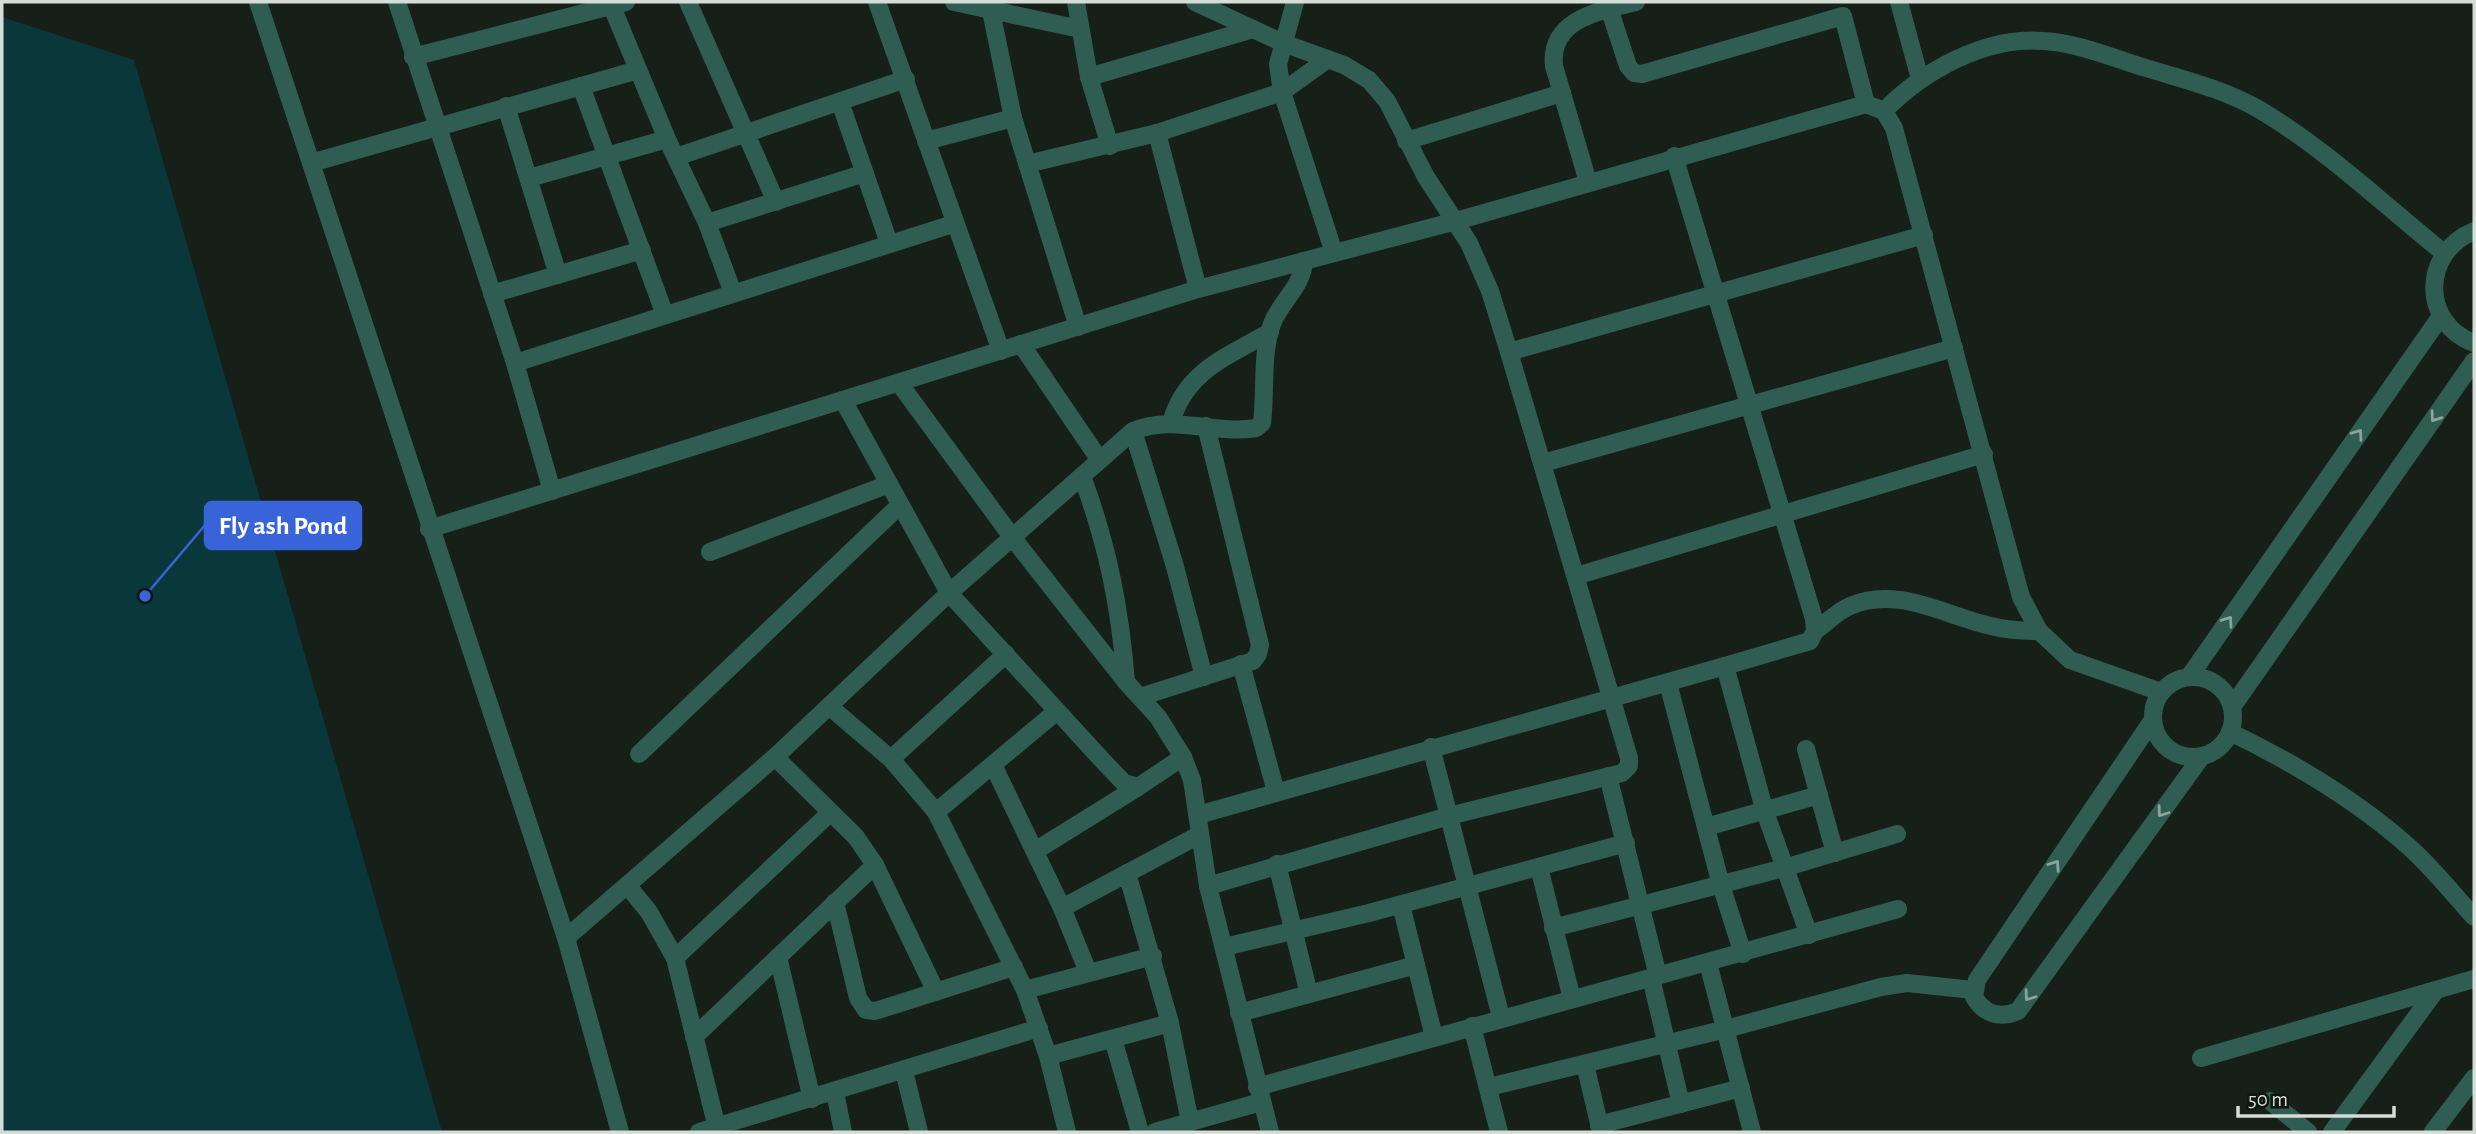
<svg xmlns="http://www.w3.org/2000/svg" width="2476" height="1134" font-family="'Alegreya Sans',sans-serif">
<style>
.water{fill:#0a383a}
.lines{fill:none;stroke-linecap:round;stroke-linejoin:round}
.minor{stroke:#305d52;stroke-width:18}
.oneway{stroke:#8ba39b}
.leader{fill:none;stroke:#3963d8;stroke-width:2.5}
.callout-dot{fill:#3963d8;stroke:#0d160f;stroke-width:2.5}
.callout{fill:#3963d8;stroke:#3963d8;stroke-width:2.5}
.callout-label{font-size:26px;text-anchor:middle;font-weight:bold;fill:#fff}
</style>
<rect width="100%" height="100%" fill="#161f18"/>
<path class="water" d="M2,17l132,43 308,1072h-440z"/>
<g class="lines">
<g class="minor">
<path d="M258,2l308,936 54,194"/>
<path d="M397,2l118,361 37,128"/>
<path d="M610,2l57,137 40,84 26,70"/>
<path d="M688,2l88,200"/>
<path d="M877,2l124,349"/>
<path d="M954,2l126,27"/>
<path d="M1076,2l13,75 21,69"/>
<path d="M1195,2l88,41 61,22 25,15 18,21 39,76 43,66 21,48 19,61 120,406v8l-7,7 -173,43 -241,70"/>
<path d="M1295,2l-17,62 4,28 46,-33"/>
<path d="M1607,2l21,64 6,7 8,1 201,-58 23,88"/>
<path d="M1899,2l21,77"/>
<path d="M991,11l22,107 65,209"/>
<path d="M413,57l213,-55"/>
<path d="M1089,77l164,-48"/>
<path d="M581,86l84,229"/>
<path d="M840,102l49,141"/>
<path d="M506,106l52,169"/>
<path d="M1884,111c39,-40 101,-75 160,-70 34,2 69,17 102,27 39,12 78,21 114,42 66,39 124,95 184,143"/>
<path d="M1157,133l41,156"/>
<path d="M926,141l87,-23"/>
<path d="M1406,141l156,-48"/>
<path d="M1674,156l140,463 1,12 -5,10 -85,25"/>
<path d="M676,157l230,-78"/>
<path d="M311,163l327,-93"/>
<path d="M1027,164l130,-31 125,-41 52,161"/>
<path d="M529,178l138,-39"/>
<path d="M1588,182l-34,-116c-5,-47 45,-55 82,-64"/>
<path d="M707,223l158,-50"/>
<path d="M2474,231c-52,21 -54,92 0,112"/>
<path d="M492,294l150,-44"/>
<path d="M1021,344l78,115"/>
<path d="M1509,352l415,-117"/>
<path d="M515,363l438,-139"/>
<path d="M899,383l113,154 114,145 32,35 25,40 9,23 16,106 62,246"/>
<path d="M843,400l106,193 155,169 20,21 14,4 45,-30"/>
<path d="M1171,423c14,-52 56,-66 99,-91"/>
<path d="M1133,431l41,132 30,114"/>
<path d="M1543,463l411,-115"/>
<path d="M1082,476c26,71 38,131 44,206"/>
<path d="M429,529l769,-240 258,-68 410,-117 18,7 10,17 127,469 18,34 31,29 91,32"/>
<path d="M710,552l179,-68"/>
<path d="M1576,576l408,-122"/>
<path d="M1815,631c11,-8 23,-20 35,-25 47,-21 96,10 141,20 15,4 32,5 48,5"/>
<path d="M1241,664l35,128"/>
<circle cx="2193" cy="717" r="40"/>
<path d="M2189,677l252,-361"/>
<path d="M1668,683l53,202 22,69"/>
<path d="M1140,697l113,-36 5,-7 2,-9 -54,-219"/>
<path d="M830,707l61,52 45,53 89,178 23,66 19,76"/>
<path d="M2232,707l242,-346"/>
<path d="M2152,721l-175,259 -3,17c10,17 26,22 44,14l184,-255"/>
<path d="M2230,732c64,31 125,67 178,114 24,21 45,48 66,71"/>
<path d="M1431,747l70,270"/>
<path d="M1806,749l29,104"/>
<path d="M639,754l261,-249"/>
<path d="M775,757l81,80 19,28 61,127"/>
<path d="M891,759l115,-105"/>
<path d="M993,765l69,143 26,64"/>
<path d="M1608,776l50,200"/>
<path d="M936,812l121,-101"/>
<path d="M1198,815l527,-149 40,146 44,123"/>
<path d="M1706,827l113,-32"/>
<path d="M1035,851l103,-64"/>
<path d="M1277,864l32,130"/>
<path d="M1539,867l33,132"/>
<path d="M1127,873l43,150 20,99 71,-20"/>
<path d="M627,885l22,27 26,46 43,174"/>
<path d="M835,902l23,96 8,12 9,1 139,-44"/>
<path d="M1401,905l33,132"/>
<path d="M1062,908l137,-73"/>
<path d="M1553,928l231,-60 113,-34"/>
<path d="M566,938l209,-181 174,-164 184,-162c41,-17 81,4 123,-3l6,-5c4,-32 -1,-68 10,-99 8,-22 31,-38 32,-63"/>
<path d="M1224,947l145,-34 257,-70"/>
<path d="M778,957l34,142"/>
<path d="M675,958l155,-145"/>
<path d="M1708,963l44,169"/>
<path d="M1651,978l30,126"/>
<path d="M1025,990l128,-34"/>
<path d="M1239,1013l177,-48"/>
<path d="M1472,1026l27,106"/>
<path d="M694,1037l181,-172"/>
<path d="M1113,1039l27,93"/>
<path d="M1048,1056l122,-33"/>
<path d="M2201,1058l273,-79"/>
<path d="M1585,1064l16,68"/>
<path d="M904,1071l15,61"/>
<path d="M1257,1087l641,-178"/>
<path d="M1489,1087l237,-58 155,-42 26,-4 66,7"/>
<path d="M835,1092l8,40"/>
<path d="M2270,1101l38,31"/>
<path d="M1599,1125l142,-37"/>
<path d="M699,1132l340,-104"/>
<path d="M1155,1132l35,-10"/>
<path d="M2332,1132l104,-142"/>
<path d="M2433,1132l41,-54"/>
</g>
</g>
<defs><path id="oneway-chevron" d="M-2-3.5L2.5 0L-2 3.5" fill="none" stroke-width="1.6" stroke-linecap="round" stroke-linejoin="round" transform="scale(1.75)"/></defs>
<g class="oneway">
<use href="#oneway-chevron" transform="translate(2435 417) rotate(125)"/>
<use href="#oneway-chevron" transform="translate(2358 434) rotate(-55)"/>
<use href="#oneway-chevron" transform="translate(2228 621) rotate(-55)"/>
<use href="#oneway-chevron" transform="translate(2162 812) rotate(126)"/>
<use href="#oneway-chevron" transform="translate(2055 865) rotate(-56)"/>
<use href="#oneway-chevron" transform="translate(2029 996) rotate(126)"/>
</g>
<path class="leader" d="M145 596L205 525"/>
<circle class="callout-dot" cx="145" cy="596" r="7"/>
<rect class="callout" x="205" y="502" width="156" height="47" rx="7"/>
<g class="callout-label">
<text x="283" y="534">Fly ash Pond</text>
</g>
<rect width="2476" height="1134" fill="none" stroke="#d6dcd7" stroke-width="7"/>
<path d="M2238 1106v10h156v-10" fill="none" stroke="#d6dcd7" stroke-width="3.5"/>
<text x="2248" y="1106" font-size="21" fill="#d6dcd7" stroke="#0d160f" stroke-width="5" paint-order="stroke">50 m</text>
</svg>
